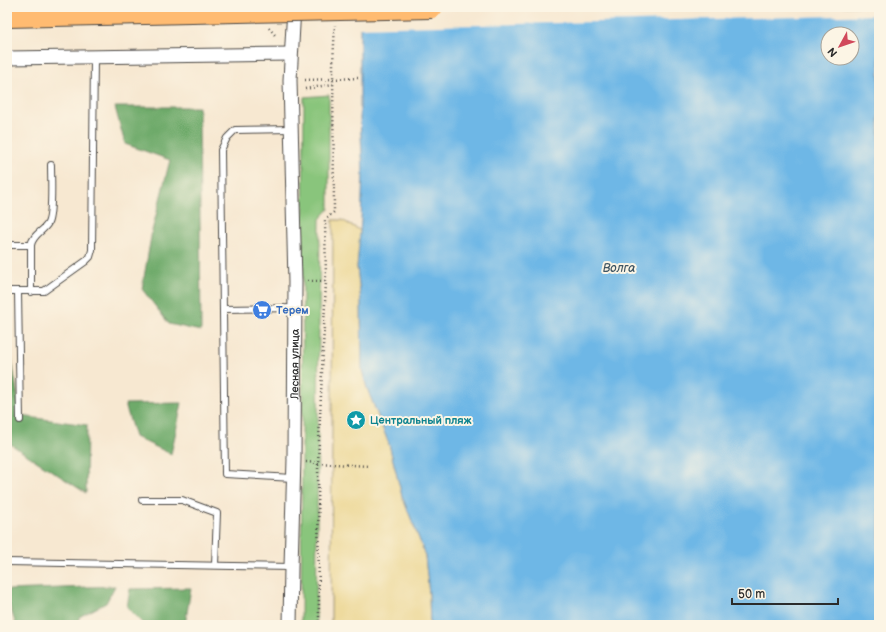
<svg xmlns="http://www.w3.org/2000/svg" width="886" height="632" font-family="'Balsamiq Sans',sans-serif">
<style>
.green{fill:#89c57b;stroke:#5a7853}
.forest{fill:#6eaa6b;stroke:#4c6a4b}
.sand{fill:#eeda9e;stroke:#8c8264}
.water{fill:#6eb7e6;stroke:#4c7188;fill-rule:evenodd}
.pier{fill:#f7e8d1}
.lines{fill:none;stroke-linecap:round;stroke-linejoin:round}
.lane-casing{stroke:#4a4744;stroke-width:8}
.street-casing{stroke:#4a4744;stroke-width:15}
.path{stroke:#4a4744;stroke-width:2.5;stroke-dasharray:1 3;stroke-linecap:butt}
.lane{stroke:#fff;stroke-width:6}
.street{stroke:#fff;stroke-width:13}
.highway-bridge-casing{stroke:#4a4744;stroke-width:24;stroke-linecap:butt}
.highway-bridge{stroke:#ffbb71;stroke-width:22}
.labels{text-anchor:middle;stroke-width:4;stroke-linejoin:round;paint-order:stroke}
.shop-label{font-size:11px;font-weight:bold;fill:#366cbe;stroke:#fcf5e5;text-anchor:start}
.street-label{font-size:11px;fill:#2b2b2b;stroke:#fcf5e5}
.culture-label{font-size:11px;font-weight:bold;fill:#0d838f;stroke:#fcf5e5;text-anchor:start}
.water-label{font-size:12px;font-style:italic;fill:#3f5563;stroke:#fcf5e5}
</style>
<rect width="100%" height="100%" fill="#fcf5e5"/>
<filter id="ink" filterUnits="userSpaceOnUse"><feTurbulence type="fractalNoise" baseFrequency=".025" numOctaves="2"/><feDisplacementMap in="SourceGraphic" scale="8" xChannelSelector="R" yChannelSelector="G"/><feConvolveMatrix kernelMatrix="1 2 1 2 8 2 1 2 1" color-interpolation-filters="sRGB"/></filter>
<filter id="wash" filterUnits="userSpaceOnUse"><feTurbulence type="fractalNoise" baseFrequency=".012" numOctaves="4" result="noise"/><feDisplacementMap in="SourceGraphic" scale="16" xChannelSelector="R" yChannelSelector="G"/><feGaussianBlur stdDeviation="0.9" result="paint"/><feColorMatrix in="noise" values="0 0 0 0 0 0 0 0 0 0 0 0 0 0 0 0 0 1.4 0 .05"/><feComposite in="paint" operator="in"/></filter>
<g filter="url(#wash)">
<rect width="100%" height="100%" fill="#f7e8d1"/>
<path class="green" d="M329,95v114l-9,10 -4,406h-15l3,-528z"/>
<g class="forest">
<path d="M115,107h84l2,224 -32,-7 -27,-35 10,-58 18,-71 -45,-16z"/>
<path d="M7,331l14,85 66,9 -1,68 -79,-51z"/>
<path d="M182,403l-11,51 -36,-17 -10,-33z"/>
<path d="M115,586l-9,17 -27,14 -1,8h-62l-9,-27v-8z"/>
<path d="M191,588l-6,37h-41l-17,-18 3,-18z"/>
</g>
<path class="sand" d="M333,220h9l19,11 -4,36 4,34 1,69 5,18 22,56 13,52 18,45 5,15 4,38 1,31h-99z"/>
<path class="water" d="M360,7h519v618h-449l-1,-31 -4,-38 -5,-15 -18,-45 -13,-52 -22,-56 -5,-18 -1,-69 -4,-34 4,-47 2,-48 -3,-54zM828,34h24v24h-24z"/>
<path class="pier" d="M358,7h521v8l-521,13z"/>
</g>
<g filter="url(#ink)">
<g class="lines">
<defs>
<g id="lane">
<path d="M292,129l-57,1 -8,8 -6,12 4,324 68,4"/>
<path d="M7,245h24"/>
<path d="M7,291h37l42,-30 4,-4 2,-7 2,-193"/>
<path d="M18,291l2,129"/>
<path d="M31,292v-47c2,-11 13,-14 17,-22 5,-10 3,-45 3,-58"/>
<path d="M223,309l72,-1"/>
<path d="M142,500h40l35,13 -2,52"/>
<path d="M7,562l284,5"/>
</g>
<g id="street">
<path d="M7,58l283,-4"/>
<path id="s1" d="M290,625l1,-58 3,-108 1,-177 -5,-202 4,-73"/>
</g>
</defs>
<use href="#lane" class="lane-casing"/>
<use href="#street" class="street-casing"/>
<g class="path">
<path d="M269,28l6,7"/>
<path d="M305,80l55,-2"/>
<path d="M305,89l28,-5"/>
<path d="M308,281h18"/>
<path d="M306,462l12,1 51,3"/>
<path d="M319,625l-1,-162 8,-182 -1,-61 9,-8 -1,-149 2,-38"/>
</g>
<use href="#lane" class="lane"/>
<use href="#street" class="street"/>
<defs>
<path id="highway-bridge" d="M7,16l425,-9"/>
</defs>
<use href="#highway-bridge" class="highway-bridge-casing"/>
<use href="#highway-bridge" class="highway-bridge"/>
</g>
</g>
<defs>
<symbol id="supermarket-disc" viewBox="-11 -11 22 22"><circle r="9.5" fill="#3f7fe0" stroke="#fcf5e5"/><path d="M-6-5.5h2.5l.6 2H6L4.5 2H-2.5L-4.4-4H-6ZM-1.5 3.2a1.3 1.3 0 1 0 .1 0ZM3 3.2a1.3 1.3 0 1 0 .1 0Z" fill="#fff"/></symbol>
<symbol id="sight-disc" viewBox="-11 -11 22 22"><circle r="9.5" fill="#0f9aa8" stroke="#fcf5e5"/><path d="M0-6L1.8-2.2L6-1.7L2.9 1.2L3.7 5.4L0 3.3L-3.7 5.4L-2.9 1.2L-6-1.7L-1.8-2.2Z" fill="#fff"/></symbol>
</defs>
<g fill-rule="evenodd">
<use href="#supermarket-disc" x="251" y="299" width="22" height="22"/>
<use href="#sight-disc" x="345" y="409" width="22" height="22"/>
</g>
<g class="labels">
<g class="shop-label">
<text x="276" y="314">Терем</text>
</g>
<g class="street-label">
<text dy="4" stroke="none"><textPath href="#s1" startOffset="261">Лесная улица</textPath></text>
</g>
<g class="culture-label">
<text x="370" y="424">Центральный пляж</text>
</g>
<g class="water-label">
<text x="619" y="272">Волга</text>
</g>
</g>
<rect width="886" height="632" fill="none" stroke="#fcf5e5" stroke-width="24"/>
<g transform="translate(840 46) rotate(230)"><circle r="19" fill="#fcf5e5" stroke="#a8a49b"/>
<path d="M0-3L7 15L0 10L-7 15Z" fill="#d1495b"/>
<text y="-6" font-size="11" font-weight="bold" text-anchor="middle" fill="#2b2b2b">N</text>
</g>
<path d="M732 598v6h106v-6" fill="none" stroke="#2b2b2b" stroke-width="2"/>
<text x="738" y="598" font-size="12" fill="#2b2b2b" stroke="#fcf5e5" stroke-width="3" paint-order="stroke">50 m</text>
</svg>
